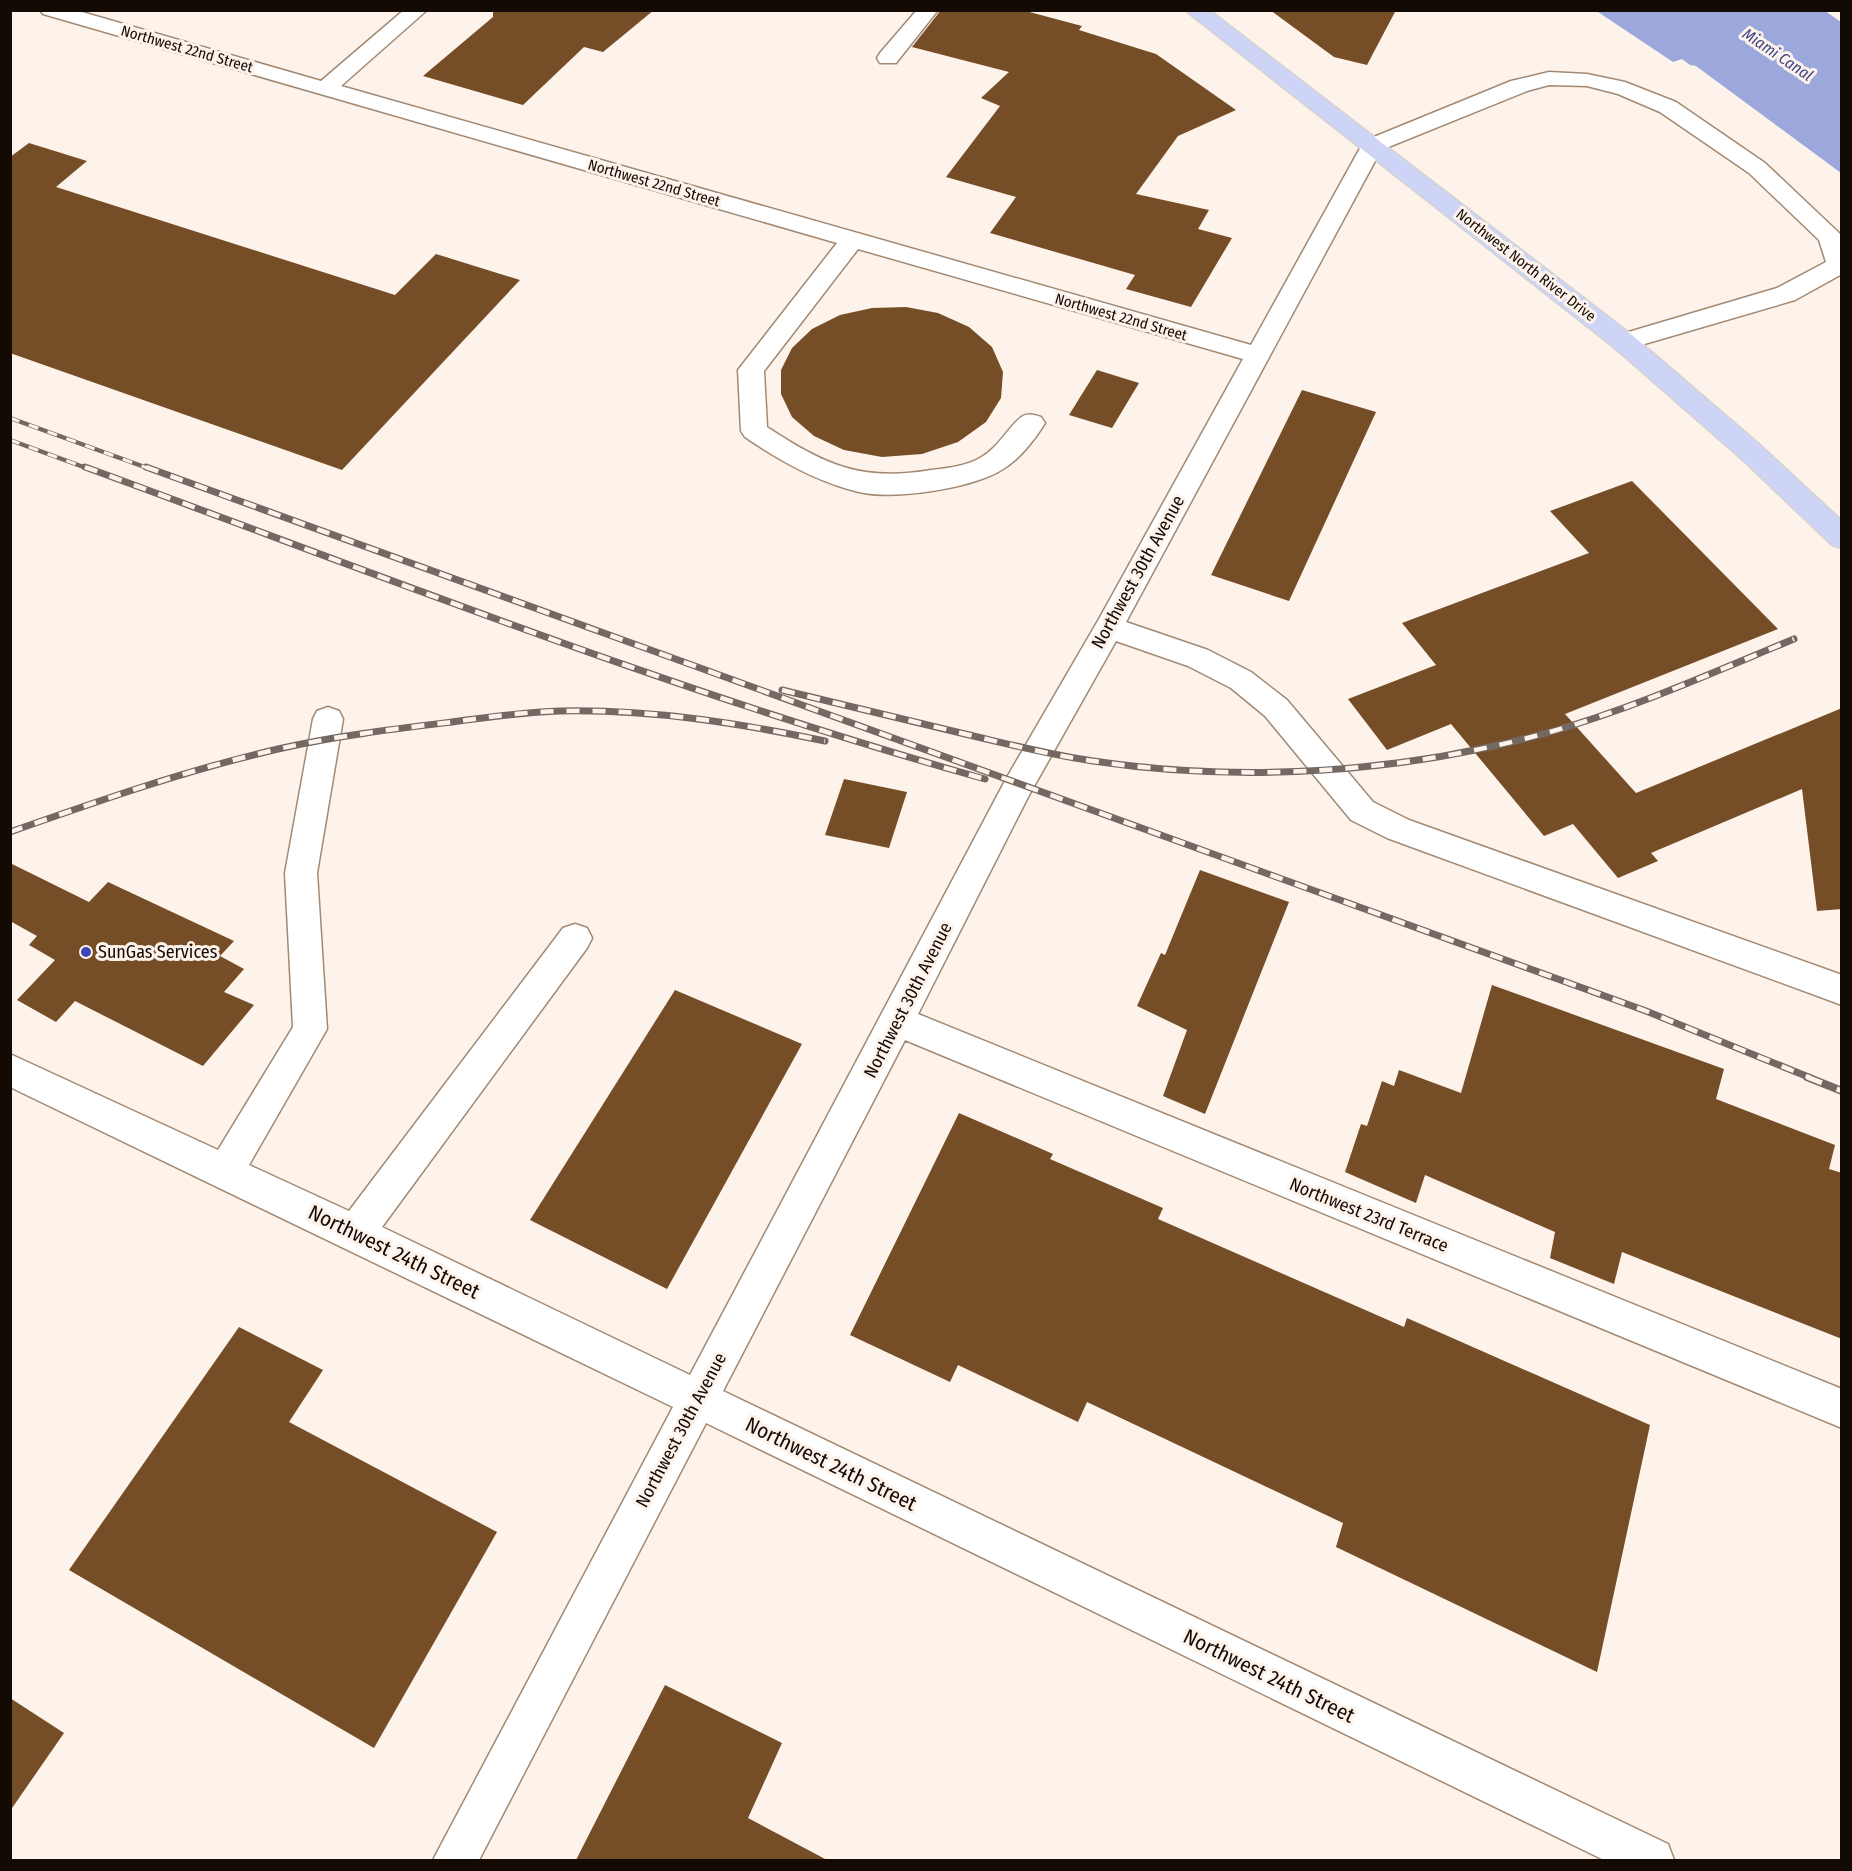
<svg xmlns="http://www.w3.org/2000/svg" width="1852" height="1871" font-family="'Fira Sans Condensed',sans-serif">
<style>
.water{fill:#9ca7dc}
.building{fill:#754d26}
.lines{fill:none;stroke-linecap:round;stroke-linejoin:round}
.minor-casing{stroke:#a28973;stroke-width:3}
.major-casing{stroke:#d5d3d2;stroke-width:3}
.minor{fill:#fff;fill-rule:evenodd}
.major{fill:#cdd4f5;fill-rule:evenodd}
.rail-far2-casing{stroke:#736962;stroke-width:4.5}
.rail-far1-casing{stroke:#736962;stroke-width:7}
.rail-casing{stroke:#736962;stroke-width:8}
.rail-far2{stroke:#fef3ea;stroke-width:3;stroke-dasharray:10;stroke-linecap:butt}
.rail-far1{stroke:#fef3ea;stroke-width:4.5;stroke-dasharray:13;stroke-linecap:butt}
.rail{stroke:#fef3ea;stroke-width:5;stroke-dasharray:16;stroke-linecap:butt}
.poi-dot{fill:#3f45b9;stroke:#fef3ea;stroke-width:2}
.labels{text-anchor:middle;stroke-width:6;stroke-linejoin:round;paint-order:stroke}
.far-street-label{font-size:15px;fill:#130a04;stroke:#fef3ea}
.far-water-label{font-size:16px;font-style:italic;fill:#3d4687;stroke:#fef3ea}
.street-label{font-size:18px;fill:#130a04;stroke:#fef3ea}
.poi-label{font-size:18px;fill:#130a04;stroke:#fef3ea;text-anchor:start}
.near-street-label{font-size:21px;fill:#130a04;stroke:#fef3ea}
</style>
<rect width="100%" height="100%" fill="#fef3ea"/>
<path class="water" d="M1589,11h236l16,11v151l-145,-107 -6,-1 -8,-6 -9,3 -75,-50z"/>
<g class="building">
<path d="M493,10h161l-51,42 -19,-5 -61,58 -100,-29 70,-59z"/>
<path d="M941,10h81l60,16 -3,4 77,24 80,56 -58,26 -42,58 73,16 -11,19 34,9 -41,69 -65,-18 9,-14 -145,-42 26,-36 -70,-20 54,-71 -19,-8 28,-26 -97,-25z"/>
<path d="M1270,10h126l-29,55 -33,-8z"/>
<path d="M29,143l58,18 -31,26 339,108 41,-41 84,26 -178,190 -332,-117v-196z"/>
<path d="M906,307l32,6 31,14 23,20 11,25 -2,26 -15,24 -28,20 -36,12 -40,3 -38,-7 -30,-14 -22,-19 -11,-23v-24l11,-22 20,-19 28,-14 32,-7z"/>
<path d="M1097,370l42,13 -27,45 -43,-13z"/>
<path d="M1302,390l74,22 -87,189 -78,-26z"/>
<path d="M1632,481l146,148 -213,85 71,79 206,-85v201l-25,2 -15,-122 -151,64 7,8 -40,17 -45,-54 -29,12 -93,-112 -64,26 -39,-51 88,-34 -34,-42 187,-70 -39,-42z"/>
<path d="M844,779l63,13 -18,56 -64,-13z"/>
<path d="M10,863l79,39 19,-20 126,59 -14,15 24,13 -20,23 30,13 -51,61 -128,-65 -19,21 -39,-22 38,-40 -26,-15 8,-9 -27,-15z"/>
<path d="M1200,870l89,32 -84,212 -42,-18 24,-66 -50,-24 24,-53 4,2z"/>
<path d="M1492,985l232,84 -8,30 119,46 -6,24 13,4v166l-220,-87 -8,32 -64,-26 5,-26 -130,-57 -9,28 -71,-31 16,-48 6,2 15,-45 12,5 5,-16 62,23z"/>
<path d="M675,990l127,54 -135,245 -137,-69z"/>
<path d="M959,1113l94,41 -3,5 113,49 -5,11 246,108 3,-9 243,107 -53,247 -261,-125 7,-24 -256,-121 -9,20 -120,-57 -8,17 -100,-47z"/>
<path d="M239,1327l84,43 -34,52 208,110 -123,216 -305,-178z"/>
<path d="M665,1685l117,58 -34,75 79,42h-251z"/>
<path d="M10,1698l54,35 -54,78z"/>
</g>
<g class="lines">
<defs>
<g id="minor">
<path d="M40,10h35l246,71 83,-71h23l-86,76 910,259 113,-204 147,-60 38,-9 38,2 38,8 51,20 89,61 73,69 4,4v38l-47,26 -171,50 -9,-2 -4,-6 4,-6 162,-48 49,-26 -7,-22 -70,-67 -89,-61 -42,-18 -31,-8 -38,-1 -22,6 -146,59 -255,472 82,28 43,22 36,28 86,102 36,18 433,155v30l-455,-167 -36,-18 -86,-104 -34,-28 -43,-22 -72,-25 -88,156 -110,217 924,375v39l-937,-388 -182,351 945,453 6,16h-70l-898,-437 -227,437h-46l240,-453 -663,-320v-33l208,96 75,-123 -8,-154 28,-154 4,-8 11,-4 11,4 4,8 -26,154 10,156 -78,136 100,46 214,-283 12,-4 12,4 5,10 -5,10 -205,279 308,148 316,-596 93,-160 144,-260 -385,-110 -94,122 3,56c58,38 94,55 164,43 17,-2 35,-4 49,-12 19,-10 30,-34 43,-42 6,-3 12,-1 18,1l4,6c-11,18 -28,39 -47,49 -32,17 -103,28 -139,20 -42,-10 -79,-31 -114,-55l-4,-6 -3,-61 99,-127 -794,-229z"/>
<path d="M917,10h21l-42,53h-16l-3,-5 3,-5z"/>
</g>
<path id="major" d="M1185,10h24l424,326 128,110 81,75v27l-10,-3 -89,-85 -128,-112z"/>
</defs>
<use href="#minor" class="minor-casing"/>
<use href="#major" class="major-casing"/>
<use href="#minor" class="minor"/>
<use href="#major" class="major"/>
<defs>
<g id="rail-far2">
<path d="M10,418l140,51"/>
<path d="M10,440l79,29"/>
</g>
<g id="rail-far1">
<path d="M85,467c298,109 594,227 900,312"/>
<path d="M146,467l1500,544 165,67"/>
<path d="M782,690c61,15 122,29 183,44 43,10 85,21 128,27 150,22 311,12 457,-29 84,-24 164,-60 244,-93"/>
<path d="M10,832c88,-31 177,-62 268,-83 57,-13 116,-20 174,-27 36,-5 72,-10 108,-11 89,-2 179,12 265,30"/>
</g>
<path id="rail" d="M1807,1077l35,14"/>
</defs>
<use href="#rail-far2" class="rail-far2-casing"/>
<use href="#rail-far1" class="rail-far1-casing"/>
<use href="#rail" class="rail-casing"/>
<use href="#rail-far2" class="rail-far2"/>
<use href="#rail-far1" class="rail-far1"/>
<use href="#rail" class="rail"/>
</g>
<circle class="poi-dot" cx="86" cy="952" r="6"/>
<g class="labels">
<g class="far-street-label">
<text transform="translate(187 49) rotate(16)" y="5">Northwest 22nd Street</text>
<text transform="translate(654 183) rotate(16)" y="5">Northwest 22nd Street</text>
<text transform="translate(1526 265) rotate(38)" y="5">Northwest North River Drive</text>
<text transform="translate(1121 317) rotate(16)" y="5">Northwest 22nd Street</text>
</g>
<g class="far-water-label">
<text transform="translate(1778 54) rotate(34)" y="6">Miami Canal</text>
</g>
<g class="street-label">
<text transform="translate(1138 572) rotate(-61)" y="6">Northwest 30th Avenue</text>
<text transform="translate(908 1000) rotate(-63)" y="6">Northwest 30th Avenue</text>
<text transform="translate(1369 1215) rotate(22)" y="6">Northwest 23rd Terrace</text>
<text transform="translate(681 1430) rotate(-62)" y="6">Northwest 30th Avenue</text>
</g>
<g class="poi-label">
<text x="98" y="958">SunGas Services</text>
</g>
<g class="near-street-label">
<text transform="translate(394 1252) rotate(26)" y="7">Northwest 24th Street</text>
<text transform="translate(831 1464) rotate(26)" y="7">Northwest 24th Street</text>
<text transform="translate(1269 1676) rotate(26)" y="7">Northwest 24th Street</text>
</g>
</g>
<rect width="1852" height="1871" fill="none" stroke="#130a04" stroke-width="24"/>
</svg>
